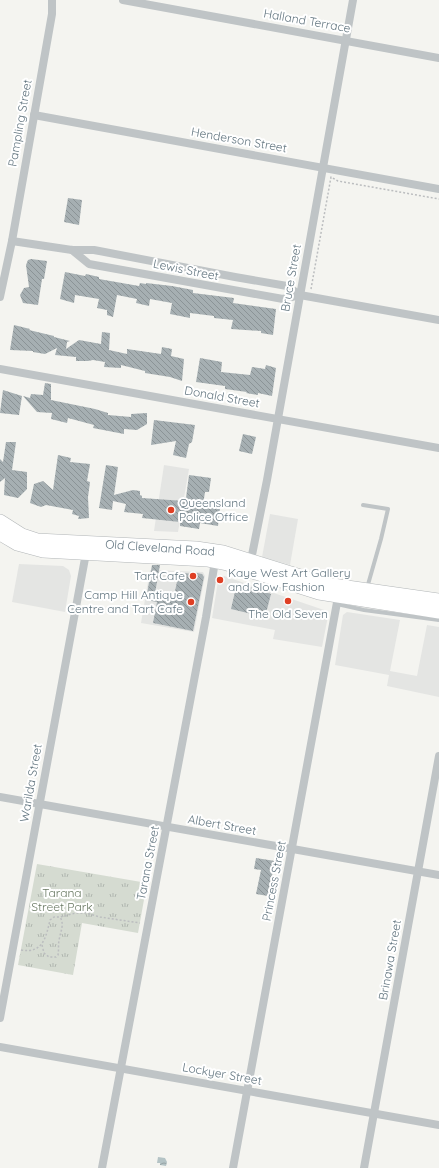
<svg xmlns="http://www.w3.org/2000/svg" width="439" height="1168" font-family="Quicksand,sans-serif">
<style>
.built{fill:#e4e5e3}
.park{fill:url(#park-tufts)}
.water{fill:url(#water-waves)}
.building{fill:url(#building-back-hatch)}
.lines{fill:none;stroke-linecap:round;stroke-linejoin:round}
.trunk-casing{stroke:#b2b6b8;stroke-width:14}
.path{stroke:#bbbdbf;stroke-width:1.5;stroke-dasharray:2 2;stroke-linecap:butt}
.service{stroke:#bfc4c6;stroke-width:4}
.minor{stroke:#bfc4c6;stroke-width:8}
.trunk{stroke:#fff;stroke-width:13}
.poi-dot{fill:#df3f24;stroke:#fff;stroke-width:1.5}
.labels{text-anchor:middle;stroke-width:4;stroke-linejoin:round;paint-order:stroke}
.street-label{font-size:12px;fill:#637680;stroke:#fff}
.poi-label{font-size:12px;fill:#637680;stroke:#fff;text-anchor:start}
.park-label{font-size:12px;fill:#687862;stroke:#fff}
</style>
<defs>
<pattern id="park-tufts" width="24" height="20" patternUnits="userSpaceOnUse"><rect width="24" height="20" fill="#d5dbd1"/><path d="M3 7l-1-3M5 7V3M7 7l1-3M15 17l-1-3M17 17v-4M19 17l1-3" fill="none" stroke="#b0b6af"/></pattern>
<pattern id="water-waves" width="16" height="10" patternUnits="userSpaceOnUse"><rect width="16" height="10" fill="#b4c3c5"/><path d="M0 5q4-4 8 0t8 0" fill="none" stroke="#96a3a5"/></pattern>
<pattern id="building-back-hatch" width="6" height="6" patternUnits="userSpaceOnUse"><rect width="6" height="6" fill="#a6afb2"/><path d="M-1 5l2 2M0 0l6 6M5-1l2 2" fill="none" stroke="#8b9396"/></pattern>
</defs>
<rect width="100%" height="100%" fill="#f4f4f0"/>
<g class="built">
<path d="M164,465l25,4 -11,63 -24,-1z"/>
<path d="M270,514l28,5 -8,46 -28,-8z"/>
<path d="M19,564l44,2 6,4 2,6 -6,36 -53,-10z"/>
<path d="M150,570l53,2 2,4 -11,56 -53,-9z"/>
<path d="M224,576l100,34 4,6 -6,31 -49,-8 2,-9 -63,-12 6,-37z"/>
<path d="M347,612l53,8 -10,51 27,5 10,-51 12,2v70l-52,-11 2,-11 -54,-10 8,-50z"/>
</g>
<path class="park" d="M37,864l110,19 -9,50 -56,-10 -9,52 -55,-10z"/>
<path class="water" d="M158,1157l7,1 2,4 -1,4 -6,-1v-2h-3z"/>
<g class="building">
<path d="M68,198l14,2 -3,25 -15,-3z"/>
<path d="M31,259l16,2 -3,18h-2l-4,26 -15,-2 -3,-8 4,-7 5,-1 -3,-22 2,-5z"/>
<path d="M65,272l20,4 1,-2 13,3v2l40,7 1,-3 6,1v-1l26,3 21,4v3l41,5 -1,5 43,6 -3,26 -12,-2v-2l-30,-2 2,-9 -19,-2v-2l-24,-3v5l-20,-4 2,-11 -22,-4 -1,7 -13,-3 1,-4 -20,-4 -4,22 -6,-2v-5l-10,-2 2,-9 -24,-4 -1,8 -14,-4z"/>
<path d="M14,325l16,4 -1,1 25,6v1l16,4 -3,1 -1,7 13,-9 22,4 1,-12 8,1 -1,17 18,4v-5l34,5 1,-7 10,2 -1,7 13,3 -2,22 -12,-4 -25,-4v-2l-24,-6v3l-17,-1 1,-5 -12,-2 -5,1h-12v-4l-21,-2 2,-7 -12,6 -12,-2v-1l-23,-1z"/>
<path d="M200,358l22,4 -1,10 29,3 2,-8 13,2 1,-4 10,3 -4,28 -14,-3v2l-12,-2 1,-1 -22,-3v-3l-29,-4z"/>
<path d="M45,383l6,1v16l44,9 13,4v2l23,2v-3l16,-1v11l-10,6 -13,-1v5l-31,-6 1,-3 -26,-7 -1,5 -16,-4 1,-6 -15,-1 -14,-16 7,2 1,-4 12,1z"/>
<path d="M3,390l19,6 -3,19 -19,-2z"/>
<path d="M154,420l41,5 -3,17 -3,2 -3,14 -13,-3 3,-14 -25,4z"/>
<path d="M243,434l13,3 -4,17 -13,-3z"/>
<path d="M6,442h10l-4,28 15,2v17l-9,9 -14,-3 1,-17 -5,4v-23l3,3z"/>
<path d="M58,455l13,3 -1,4 20,2 -3,17 3,1 -2,15 1,21 -11,1 1,-3 -7,-2 1,-4 -27,-5 -5,2 -11,-4 4,-19 9,-3 10,9z"/>
<path d="M106,465l12,2 -4,28 19,-5 7,1v4l2,1v2l42,3v-4l2,1 3,-23 22,3 -2,14h-4l-2,13 17,3 -2,18 -18,-3 -1,6 -19,-3v-4l-38,-4 1,-4 -19,-2 2,-8 -13,-3 -1,9 -13,-2z"/>
<path d="M152,565h8l-5,28 19,3 5,-24 18,3v-2l5,1 2,3 -11,54 -40,-8 4,-21 -11,-2z"/>
<path d="M237,583l34,11 -6,23 -34,-8z"/>
<path d="M256,858l19,3 -7,35 -12,-2 5,-24 -7,-1z"/>
</g>
<g class="lines">
<defs>
<g id="trunk">
<path d="M0,521l22,14 15,5 159,8 27,4 103,32 113,16"/>
<path d="M0,534l17,10 26,7 164,9 20,4 92,29 120,19"/>
</g>
</defs>
<use href="#trunk" class="trunk-casing"/>
<g class="path">
<path d="M311,289l20,-112 7,4 101,18"/>
<path d="M42,945l2,8 5,4h7l2,-2c1,-5 0,-10 1,-14 1,-9 6,-16 1,-24"/>
<path d="M21,950c22,4 25,-13 29,-30l4,-3h6l16,-4h10l14,4 40,6"/>
</g>
<g class="service">
<path d="M363,505l25,4 -7,30 -14,49"/>
<path d="M337,604l27,6 75,10"/>
</g>
<g class="minor">
<path d="M123,0l316,58"/>
<path d="M34,115l405,74"/>
<path d="M12,241l60,9h22l141,27 52,9 13,9"/>
<path d="M72,250l17,14 194,35 17,-4 139,25"/>
<path d="M0,297l12,-56 40,-227v-14"/>
<path d="M0,369l439,79"/>
<path d="M251,560l16,-80 86,-480"/>
<path d="M0,797l439,78"/>
<path d="M0,1018l86,-465"/>
<path d="M0,1047l439,78"/>
<path d="M102,1168l104,-551 9,-56"/>
<path d="M233,1168l105,-571"/>
<path d="M364,1168l75,-412"/>
</g>
<use href="#trunk" class="trunk"/>
</g>
<g class="poi-dot">
<circle cx="171" cy="510" r="4"/>
<circle cx="193" cy="576" r="4"/>
<circle cx="220" cy="580" r="4"/>
<circle cx="288" cy="601" r="4"/>
<circle cx="191" cy="602" r="4"/>
</g>
<g class="labels">
<g class="street-label">
<text transform="translate(307 21) rotate(10)" y="4">Halland Terrace</text>
<text transform="translate(20 123) rotate(-80)" y="4">Pampling Street</text>
<text transform="translate(239 140) rotate(10)" y="4">Henderson Street</text>
<text transform="translate(186 270) rotate(11)" y="4">Lewis Street</text>
<text transform="translate(291 278) rotate(-80)" y="4">Bruce Street</text>
<text transform="translate(222 397) rotate(10)" y="4">Donald Street</text>
<text transform="translate(160 548) rotate(4)" y="4">Old Cleveland Road</text>
<text transform="translate(31 783) rotate(-80)" y="4">Warilda Street</text>
<text transform="translate(222 825) rotate(10)" y="4">Albert Street</text>
<text transform="translate(148 863) rotate(-79)" y="4">Tarana Street</text>
<text transform="translate(274 881) rotate(-79)" y="4">Princess Street</text>
<text transform="translate(390 960) rotate(-80)" y="4">Brinawa Street</text>
<text transform="translate(222 1074) rotate(10)" y="4">Lockyer Street</text>
</g>
<g class="poi-label">
<text x="179" y="507">Queensland<tspan x="179" dy="14">Police Office</tspan></text>
<text x="228" y="577">Kaye West Art Gallery<tspan x="228" dy="14">and Slow Fashion</tspan></text>
<text x="185" y="580" text-anchor="end">Tart Cafe</text>
<text x="183" y="599" text-anchor="end">Camp Hill Antique<tspan x="183" dy="14">Centre and Tart Cafe</tspan></text>
<text x="288" y="618" text-anchor="middle">The Old Seven</text>
</g>
<g class="park-label">
<text x="62" y="897">Tarana<tspan x="62" dy="14">Street Park</tspan></text>
</g>
</g>
</svg>
